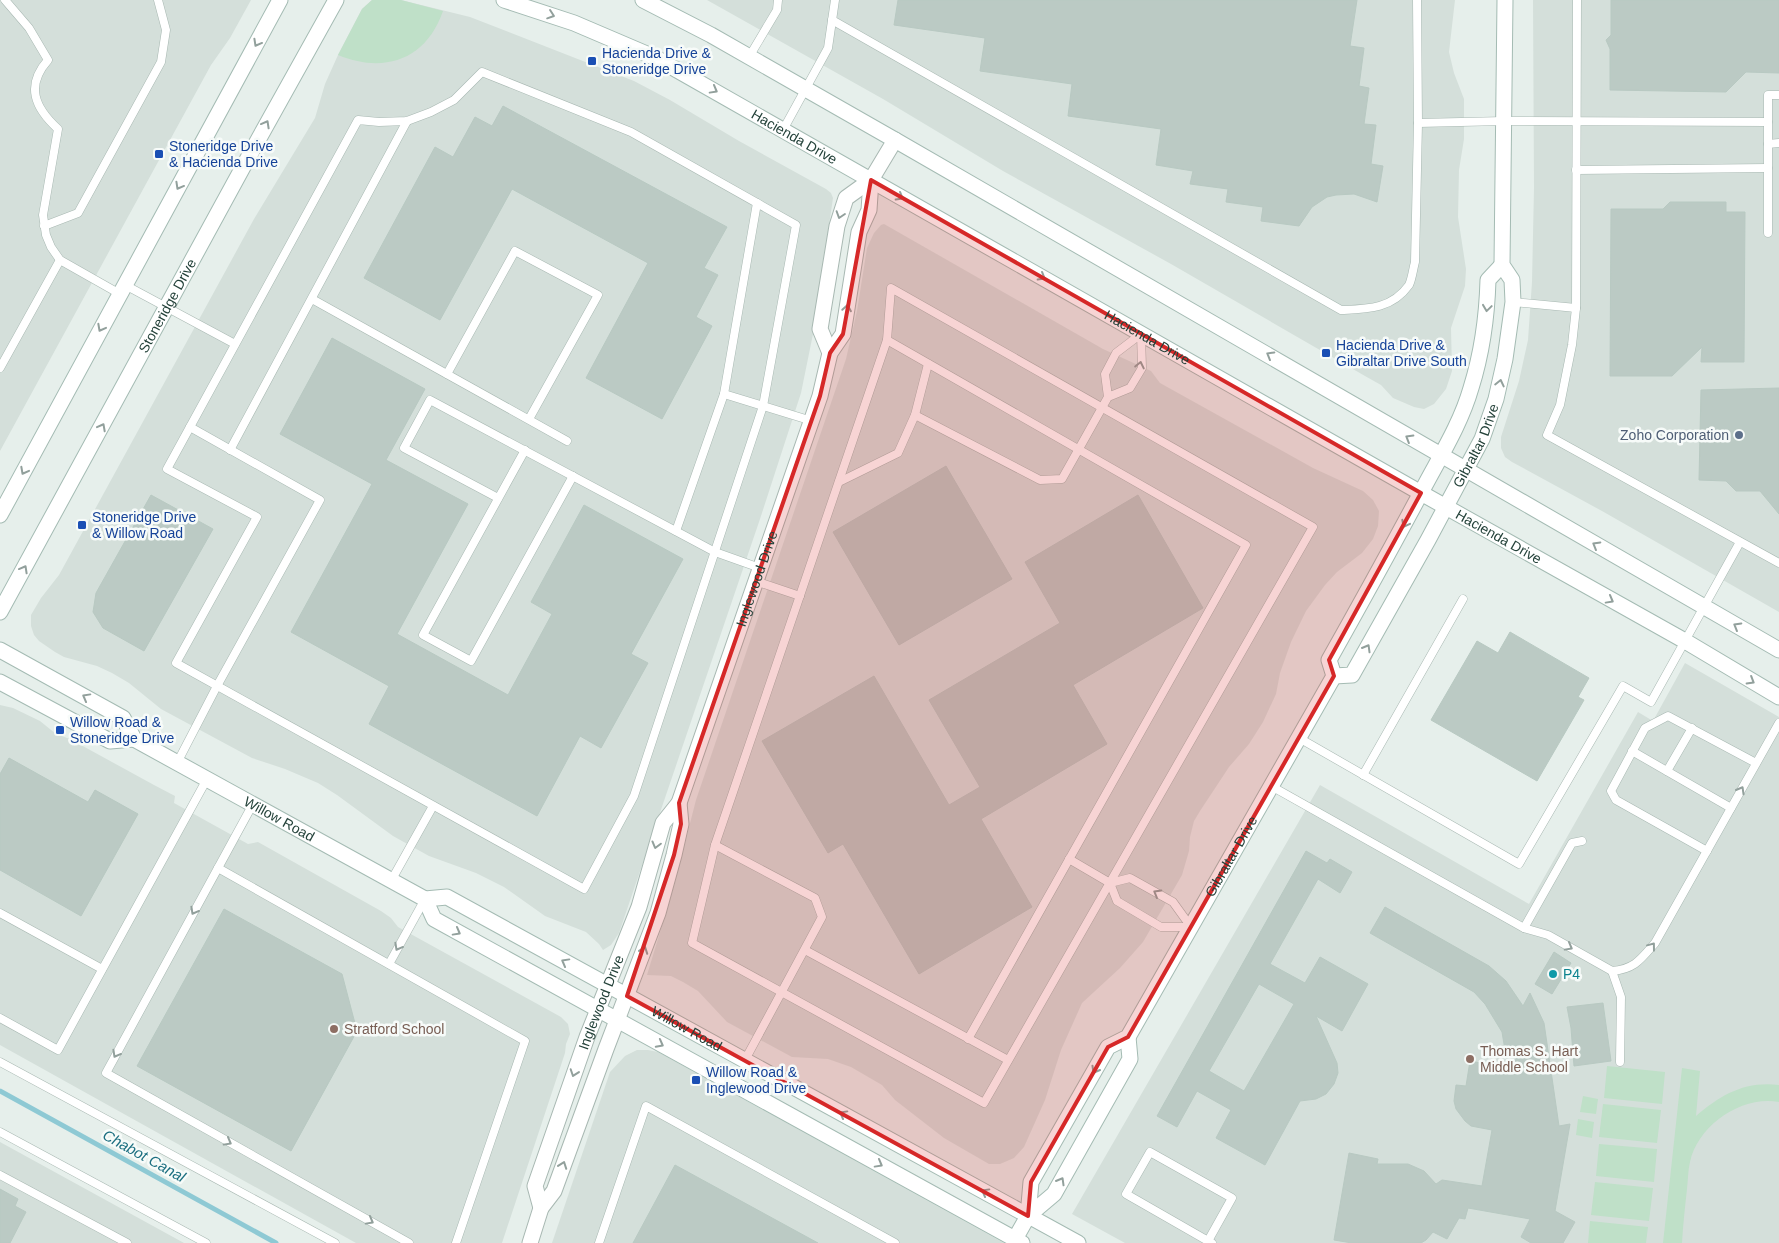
<svg xmlns="http://www.w3.org/2000/svg" width="1779" height="1243" font-family="Helvetica,sans-serif">
<style>
.built{fill:#d4dfda}
.green{fill:#bfe0c8}
.lines{fill:none;stroke-linecap:round;stroke-linejoin:round}
.stream{stroke:#8ec9d4;stroke-width:5}
.building{fill:#bbcac4;stroke:#b8c9c2;fill-rule:evenodd}
.lane-casing{stroke:#a8b8b2;stroke-width:9}
.street-casing{stroke:#a8b8b2;stroke-width:17}
.secondary-casing{stroke:#a4bbb3;stroke-width:17}
.lane{stroke:#fff;stroke-width:8}
.street{stroke:#fff;stroke-width:15}
.secondary{stroke:#fff;stroke-width:15}
.oneway{stroke:#92a09c}
.marked{fill:#d62828;fill-opacity:0.2;stroke:#d62828;stroke-width:4;stroke-linejoin:round}
.transit-dot{fill:#1a4fb4;stroke:#f7fbf9;stroke-width:2}
.service-dot{fill:#5c6f8a;stroke:#f7fbf9;stroke-width:2}
.culture-dot{fill:#0f9aa8;stroke:#f7fbf9;stroke-width:2}
.education-dot{fill:#8d6e63;stroke:#f7fbf9;stroke-width:2}
.labels{text-anchor:middle;stroke-width:5;stroke-linejoin:round;paint-order:stroke}
.transit-label{font-size:14px;fill:#164399;stroke:#f7fbf9;text-anchor:start}
.street-label{font-size:14px;fill:#24423a;stroke:#f7fbf9}
.service-label{font-size:14px;fill:#4e5e75;stroke:#f7fbf9;text-anchor:end}
.culture-label{font-size:14px;fill:#0d838f;stroke:#f7fbf9;text-anchor:start}
.education-label{font-size:14px;fill:#785e54;stroke:#f7fbf9;text-anchor:start}
.water-label{font-size:15px;font-style:italic;fill:#1c6f80;stroke:#f7fbf9}
</style>
<rect width="100%" height="100%" fill="#e6efeb"/>
<g class="built">
<path d="M0,0h251l-21,38 -19,27 -211,386z"/>
<path d="M372,0h29l69,17 164,64 36,19 69,41 87,48 5,4 2,5 -20,136 -12,59 -41,126 -141,414 -8,12 -8,5 -4,-6 -13,-12 -41,-16 -41,-29 -28,-14 -47,-17 -36,-20 -56,-41 -19,-12 -33,-14 -33,-11 -91,-49 -32,-26 -17,-10 -15,-7 -33,-9 -9,-5 -16,-11 -5,-6 -3,-9v-11l10,-17 18,-23 195,-356 61,-101 10,-34 13,-29 24,-46z"/>
<path d="M707,0h748l-6,52 5,21 10,26v40l-5,31 -1,47 8,52 -1,17 -14,42 1,43 -6,18 -12,15 -10,5 -10,-2 -21,-9 -12,-13 -16,-9 -194,-112 -168,-93 -120,-72z"/>
<path d="M1533,0h246v612l-177,-101 -90,-49 -7,-5 -4,-9v-11l18,-56 9,-41 4,-58 2,-94z"/>
<path d="M884,224l219,125 48,22 9,12 153,85 50,23 10,9 6,11 -1,15 -5,13 -11,14 -25,19 -12,13 -19,26 -15,31 -11,31 -4,21 -13,28 -14,22 -20,23 -29,44 -6,10 -4,16 -1,14 -7,24 -39,67 -23,26 -38,35 -21,47 -16,50 -21,47 -10,11 -14,6h-11l-45,-26 -49,-38 -13,-15 -31,-18 -23,-8 -36,-2 -65,-35 -29,-31 -15,-9 -12,-6 -24,-1 27,-89 22,-86 150,-441 11,-48 10,-63 7,-15 7,-8z"/>
<path d="M1685,663l94,54v526h-654l-53,-29 248,-429 209,119 109,-192 15,9z"/>
<path d="M0,705l13,3 27,13 16,13 14,5 84,46 21,11 -1,7 74,41 10,-2 123,69 10,7 7,9 163,90 7,7 2,10 -4,10 -1,9 -63,190h-146l-356,-198z"/>
<path d="M637,1050h11l10,2 346,191h-452l58,-171 15,-16z"/>
<path d="M0,1142l51,28 133,73h-184z"/>
</g>
<g class="green">
<path d="M372,0h29l42,11c-17,49 -59,63 -105,44l24,-46z"/>
<path d="M1607,1066l58,6 -3,32 -58,-6z"/>
<path d="M1682,1068l18,3 -4,45c25,-21 48,-35 83,-31v17c-37,-7 -81,23 -89,60 -2,8 -2,18 -3,27 -2,18 -4,36 -5,54h-19z"/>
<path d="M1583,1096l15,3 -2,15 -16,-2z"/>
<path d="M1603,1104l58,6 -4,33 -58,-6z"/>
<path d="M1578,1119l16,3 -2,16 -16,-3z"/>
<path d="M1599,1144l58,5 -3,33 -58,-6z"/>
<path d="M1595,1182l58,6 -4,33 -58,-6z"/>
<path d="M1590,1221l58,6 -2,16h-58z"/>
</g>
<g class="lines">
<path class="stream" d="M0,1091l276,152"/>
</g>
<g class="building">
<path d="M898,0h459l-7,46 14,2 -5,38 10,2 -5,36 12,1 -5,39 12,2 -6,36 -23,-8 -18,1 -9,2 -15,10 -13,19 -38,-5 2,-14 -37,-5 2,-13 -38,-5 3,-13 -37,-6 5,-36 -93,-13 4,-32 -92,-13 5,-33 -91,-13z"/>
<path d="M1611,0h168v73l-33,-1 -20,20 -116,-2v-41l-4,-9 5,-5z"/>
<path d="M503,106l224,121 -23,41 14,7 -22,42 16,9 -50,93 -76,-41 62,-115 -136,-74 -72,131 -76,-42 71,-131 18,10 22,-40 17,9z"/>
<path d="M1670,202h56v10h19l-1,150h-43l1,-15 -30,29h-62l1,-167h52z"/>
<path d="M332,338l93,51 -39,71 82,44 -71,130 111,61 44,-81 -21,-12 53,-97 99,54 -52,95 17,9 -47,85 -21,-12 -43,80 -168,-92 20,-38 -98,-54 81,-148 -92,-50z"/>
<path d="M1779,388v126l-19,-23h-24l-10,-10 -27,-1 2,-90z"/>
<path d="M946,466l66,113 -113,66 -66,-113z"/>
<path d="M151,495l62,34 -69,122 -41,-23 -10,-16 3,-19z"/>
<path d="M1138,495l65,113 -130,77 34,59 -126,75 51,88 -113,67 -76,-130 -15,9 -66,-112 112,-65 75,129 31,-18 -51,-87 131,-77 -35,-61z"/>
<path d="M1510,632l79,46 -11,19 6,3 -47,81 -106,-61 46,-79 21,12z"/>
<path d="M9,758l79,44 7,-12 43,24 -57,102 -81,-46v-96z"/>
<path d="M1306,851l21,12 3,-4 22,13 -12,21 -22,-14 -48,85 35,19 15,-26 48,27 -26,47 -26,-15 21,47 1,10 -4,11 -8,10 -10,5 -16,2 -35,64 -49,-27 15,-28 -34,-19 -20,36 -20,-11zM1259,984l35,20 -50,87 -35,-20z"/>
<path d="M1385,907l104,59 17,15 17,25 7,-13 14,30 15,103 11,-2 -15,87 20,11 -12,21h-32l-10,-6 9,-18 -62,-11 -3,11 -6,-1 -12,21 -14,-7 -7,8 -5,3h-69l-18,-3 15,-87 29,6 -1,5h31l16,7 12,13 6,-4 40,6 10,-56 -21,-4 -6,-5 -9,-12 -2,-8 2,-16 10,1 4,-25 38,7 -6,-36 -17,-28 -11,-12 -104,-59z"/>
<path d="M224,909l118,65 15,57 -66,120 -154,-85z"/>
<path d="M1554,952l17,11 -19,31 -17,-10z"/>
<path d="M1603,1003l8,58 -37,5 -3,-38 -4,-21z"/>
<path d="M675,1165l143,78h-185z"/>
<path d="M0,1189l18,10 -3,7 11,6 -16,31h-10z"/>
</g>
<g class="lines">
<defs>
<g id="lane">
<path d="M5,0l24,28 19,32c-23,26 -13,48 10,69l-15,86 3,20 5,12 9,13 60,34"/>
<path d="M1577,0l-1,308 -4,37 -12,60 -13,30 232,128"/>
<path d="M832,20l509,290c27,-1 51,-1 68,-25 3,-6 4,-16 6,-23l3,-139 -1,-123"/>
<path d="M749,57l28,-47 1,-10"/>
<path d="M482,72l149,60 165,93 -33,181 -129,390 -50,93 -408,-226 81,-146 -90,-48 191,-349 21,2 28,-1 24,-9 23,-12z"/>
<path d="M1768,122v111"/>
<path d="M1418,123l86,-2 264,1v-27h11"/>
<path d="M783,130l45,-82 7,-48"/>
<path d="M1768,144l11,-1"/>
<path d="M1576,170l192,-2"/>
<path d="M44,226l34,-13 83,-151 5,-32 -8,-30"/>
<path d="M125,285l110,59"/>
<path d="M891,288l422,239 -329,576 -292,-160 23,-98 172,-505z"/>
<path d="M312,299l255,142"/>
<path d="M1513,302l63,6"/>
<path d="M887,340l359,205 -278,494"/>
<path d="M0,368l60,-108"/>
<path d="M447,374l68,-123 83,44 -69,124"/>
<path d="M724,394l88,27"/>
<path d="M915,415l125,65 22,-1 46,-82 -3,-23 11,-21 25,-19 1,34 -12,20 -22,9"/>
<path d="M230,450l177,-329"/>
<path d="M525,450l-102,185 48,26 102,-185"/>
<path d="M839,482l59,-29 17,-38 13,-51"/>
<path d="M498,498l-94,-50 26,-48 285,152 45,16"/>
<path d="M676,531l48,-137 33,-191"/>
<path d="M755,581l45,15"/>
<path d="M1299,738l220,126 104,-178 28,16 89,-160"/>
<path d="M1632,751l99,57"/>
<path d="M177,763l40,-77 103,-186 -130,-73"/>
<path d="M1667,771l25,-43"/>
<path d="M1363,775l100,-176"/>
<path d="M1271,786l253,142 24,7 64,36c23,-2 29,-12 43,-28l124,-220"/>
<path d="M253,804l-147,269 303,170"/>
<path d="M715,845l100,53 7,19 -77,143"/>
<path d="M1707,851l-91,-51 -5,-9 34,-63 23,-12 88,47"/>
<path d="M1069,859l41,24 7,18 44,26h30"/>
<path d="M218,868l307,173 -69,202"/>
<path d="M391,881l42,-75"/>
<path d="M1110,883l20,-5 43,24 18,25"/>
<path d="M0,913l102,56"/>
<path d="M1524,928l48,-85 10,-2"/>
<path d="M805,950l203,110"/>
<path d="M389,964l36,-65"/>
<path d="M1612,971l9,26 -1,65"/>
<path d="M0,1018l58,32 149,-271"/>
<path d="M0,1062l335,181"/>
<path d="M0,1132l206,111"/>
<path d="M0,1175l127,68"/>
<path d="M1208,1241l24,-43 -82,-46 -24,42 82,47 4,2"/>
<path d="M599,1243l47,-137 249,137"/>
</g>
<g id="street">
<path d="M830,353l-10,-24 17,-103 9,-28 25,-18 24,-40"/>
<path id="s1" d="M541,1208l-6,-22 52,-149 52,-130 24,-84 16,-20 141,-407 10,-43 13,-19 16,-102 10,-22 2,-30"/>
<path d="M530,1243l11,-35 13,-17 52,-142 52,-136 16,-58 7,-31 -2,-21"/>
</g>
<g id="secondary">
<path id="s2" d="M504,0l70,23 82,35 765,435 264,148 94,56"/>
<path d="M643,0l68,35 184,105 884,510"/>
<path d="M0,515l280,-515"/>
<path id="s3" d="M0,612l243,-445 93,-167"/>
<path id="s4" d="M0,650l123,68 11,21 291,160 22,-2 631,346"/>
<path id="s5" d="M1334,676l18,-1 76,-135 54,-101 14,-40 9,-40 8,-57 -1,-22 -10,-15 3,-265"/>
<path d="M0,682l110,59 24,-2"/>
<path d="M425,899l9,20 588,324"/>
<path id="s6" d="M1028,1216l3,-34 77,-135 20,-10 206,-361 -5,-16c32,-57 64,-115 95,-173 17,-32 37,-64 47,-99 11,-35 16,-72 17,-108l14,-15"/>
<path d="M1015,1239l13,-23 26,-22 76,-135 -2,-22"/>
</g>
</defs>
<use href="#lane" class="lane-casing"/>
<use href="#street" class="street-casing"/>
<use href="#secondary" class="secondary-casing"/>
<use href="#lane" class="lane"/>
<use href="#street" class="street"/>
<use href="#secondary" class="secondary"/>
</g>
<defs><path id="oneway-chevron" d="M-2-3.5L2.5 0L-2 3.5" fill="none" stroke-width="1.6" stroke-linecap="round" stroke-linejoin="round" transform="scale(1.25)"/></defs>
<g class="oneway">
<use href="#oneway-chevron" transform="translate(551 15) rotate(19)"/>
<use href="#oneway-chevron" transform="translate(257 43) rotate(119)"/>
<use href="#oneway-chevron" transform="translate(714 90) rotate(29)"/>
<use href="#oneway-chevron" transform="translate(266 124) rotate(-61)"/>
<use href="#oneway-chevron" transform="translate(179 186) rotate(119)"/>
<use href="#oneway-chevron" transform="translate(900 197) rotate(30)"/>
<use href="#oneway-chevron" transform="translate(840 215) rotate(108)"/>
<use href="#oneway-chevron" transform="translate(1042 277) rotate(30)"/>
<use href="#oneway-chevron" transform="translate(847 308) rotate(-81)"/>
<use href="#oneway-chevron" transform="translate(1487 308) rotate(98)"/>
<use href="#oneway-chevron" transform="translate(101 328) rotate(118)"/>
<use href="#oneway-chevron" transform="translate(1270 355) rotate(-150)"/>
<use href="#oneway-chevron" transform="translate(1140 365) rotate(-78)"/>
<use href="#oneway-chevron" transform="translate(1500 383) rotate(-77)"/>
<use href="#oneway-chevron" transform="translate(102 427) rotate(-62)"/>
<use href="#oneway-chevron" transform="translate(1409 438) rotate(-149)"/>
<use href="#oneway-chevron" transform="translate(24 471) rotate(118)"/>
<use href="#oneway-chevron" transform="translate(1405 524) rotate(118)"/>
<use href="#oneway-chevron" transform="translate(1596 545) rotate(-150)"/>
<use href="#oneway-chevron" transform="translate(24 569) rotate(-61)"/>
<use href="#oneway-chevron" transform="translate(1610 600) rotate(29)"/>
<use href="#oneway-chevron" transform="translate(1737 626) rotate(-150)"/>
<use href="#oneway-chevron" transform="translate(1367 648) rotate(-60)"/>
<use href="#oneway-chevron" transform="translate(1751 681) rotate(31)"/>
<use href="#oneway-chevron" transform="translate(86 697) rotate(-151)"/>
<use href="#oneway-chevron" transform="translate(1741 790) rotate(-60)"/>
<use href="#oneway-chevron" transform="translate(656 845) rotate(105)"/>
<use href="#oneway-chevron" transform="translate(1157 893) rotate(-150)"/>
<use href="#oneway-chevron" transform="translate(194 911) rotate(119)"/>
<use href="#oneway-chevron" transform="translate(457 932) rotate(29)"/>
<use href="#oneway-chevron" transform="translate(1652 946) rotate(-53)"/>
<use href="#oneway-chevron" transform="translate(398 947) rotate(119)"/>
<use href="#oneway-chevron" transform="translate(1569 947) rotate(29)"/>
<use href="#oneway-chevron" transform="translate(644 950) rotate(-70)"/>
<use href="#oneway-chevron" transform="translate(565 962) rotate(-151)"/>
<use href="#oneway-chevron" transform="translate(660 1044) rotate(28)"/>
<use href="#oneway-chevron" transform="translate(116 1054) rotate(119)"/>
<use href="#oneway-chevron" transform="translate(1095 1070) rotate(120)"/>
<use href="#oneway-chevron" transform="translate(574 1073) rotate(109)"/>
<use href="#oneway-chevron" transform="translate(843 1114) rotate(-151)"/>
<use href="#oneway-chevron" transform="translate(228 1142) rotate(29)"/>
<use href="#oneway-chevron" transform="translate(879 1164) rotate(29)"/>
<use href="#oneway-chevron" transform="translate(563 1165) rotate(-70)"/>
<use href="#oneway-chevron" transform="translate(1061 1181) rotate(-60)"/>
<use href="#oneway-chevron" transform="translate(985 1192) rotate(-151)"/>
<use href="#oneway-chevron" transform="translate(370 1221) rotate(29)"/>
</g>
<path class="marked" d="M871,180l550,313 -92,167 5,16 -206,361 -20,10 -77,135 -3,34 -401,-220 47,-141 7,-31 -2,-21 141,-407 10,-43 13,-19z"/>
<g class="transit-dot">
<rect x="587" y="56" width="10" height="10" rx="2.5"/>
<rect x="154" y="149" width="10" height="10" rx="2.5"/>
<rect x="1321" y="348" width="10" height="10" rx="2.5"/>
<rect x="77" y="520" width="10" height="10" rx="2.5"/>
<rect x="55" y="725" width="10" height="10" rx="2.5"/>
<rect x="691" y="1075" width="10" height="10" rx="2.5"/>
</g>
<circle class="service-dot" cx="1739" cy="435" r="5"/>
<circle class="culture-dot" cx="1553" cy="974" r="5"/>
<g class="education-dot">
<circle cx="334" cy="1029" r="5"/>
<circle cx="1470" cy="1059" r="5"/>
</g>
<g class="labels">
<g class="transit-label">
<text x="602" y="58">Hacienda Drive &amp;<tspan x="602" dy="16">Stoneridge Drive</tspan></text>
<text x="169" y="151">Stoneridge Drive<tspan x="169" dy="16">&amp; Hacienda Drive</tspan></text>
<text x="1336" y="350">Hacienda Drive &amp;<tspan x="1336" dy="16">Gibraltar Drive South</tspan></text>
<text x="92" y="522">Stoneridge Drive<tspan x="92" dy="16">&amp; Willow Road</tspan></text>
<text x="70" y="727">Willow Road &amp;<tspan x="70" dy="16">Stoneridge Drive</tspan></text>
<text x="706" y="1077">Willow Road &amp;<tspan x="706" dy="16">Inglewood Drive</tspan></text>
</g>
<g class="street-label">
<text dy="5" stroke="none"><textPath href="#s2" startOffset="322">Hacienda Drive</textPath></text>
<text dy="5" stroke="none"><textPath href="#s3" startOffset="349">Stoneridge Drive</textPath></text>
<text dy="5" stroke="none"><textPath href="#s2" startOffset="728">Hacienda Drive</textPath></text>
<text dy="5" stroke="none"><textPath href="#s5" startOffset="279">Gibraltar Drive</textPath></text>
<text dy="5" stroke="none"><textPath href="#s2" startOffset="1132">Hacienda Drive</textPath></text>
<text dy="5" stroke="none"><textPath href="#s1" startOffset="671">Inglewood Drive</textPath></text>
<text dy="5" stroke="none"><textPath href="#s4" startOffset="330">Willow Road</textPath></text>
<text dy="5" stroke="none"><textPath href="#s6" startOffset="420">Gibraltar Drive</textPath></text>
<text dy="5" stroke="none"><textPath href="#s1" startOffset="218">Inglewood Drive</textPath></text>
<text dy="5" stroke="none"><textPath href="#s4" startOffset="792">Willow Road</textPath></text>
</g>
<g class="service-label">
<text x="1729" y="440">Zoho Corporation</text>
</g>
<g class="culture-label">
<text x="1563" y="979">P4</text>
</g>
<g class="education-label">
<text x="344" y="1034">Stratford School</text>
<text x="1480" y="1056">Thomas S. Hart<tspan x="1480" dy="16">Middle School</tspan></text>
</g>
<g class="water-label">
<text transform="translate(144 1156) rotate(29)" y="5">Chabot Canal</text>
</g>
</g>
</svg>
